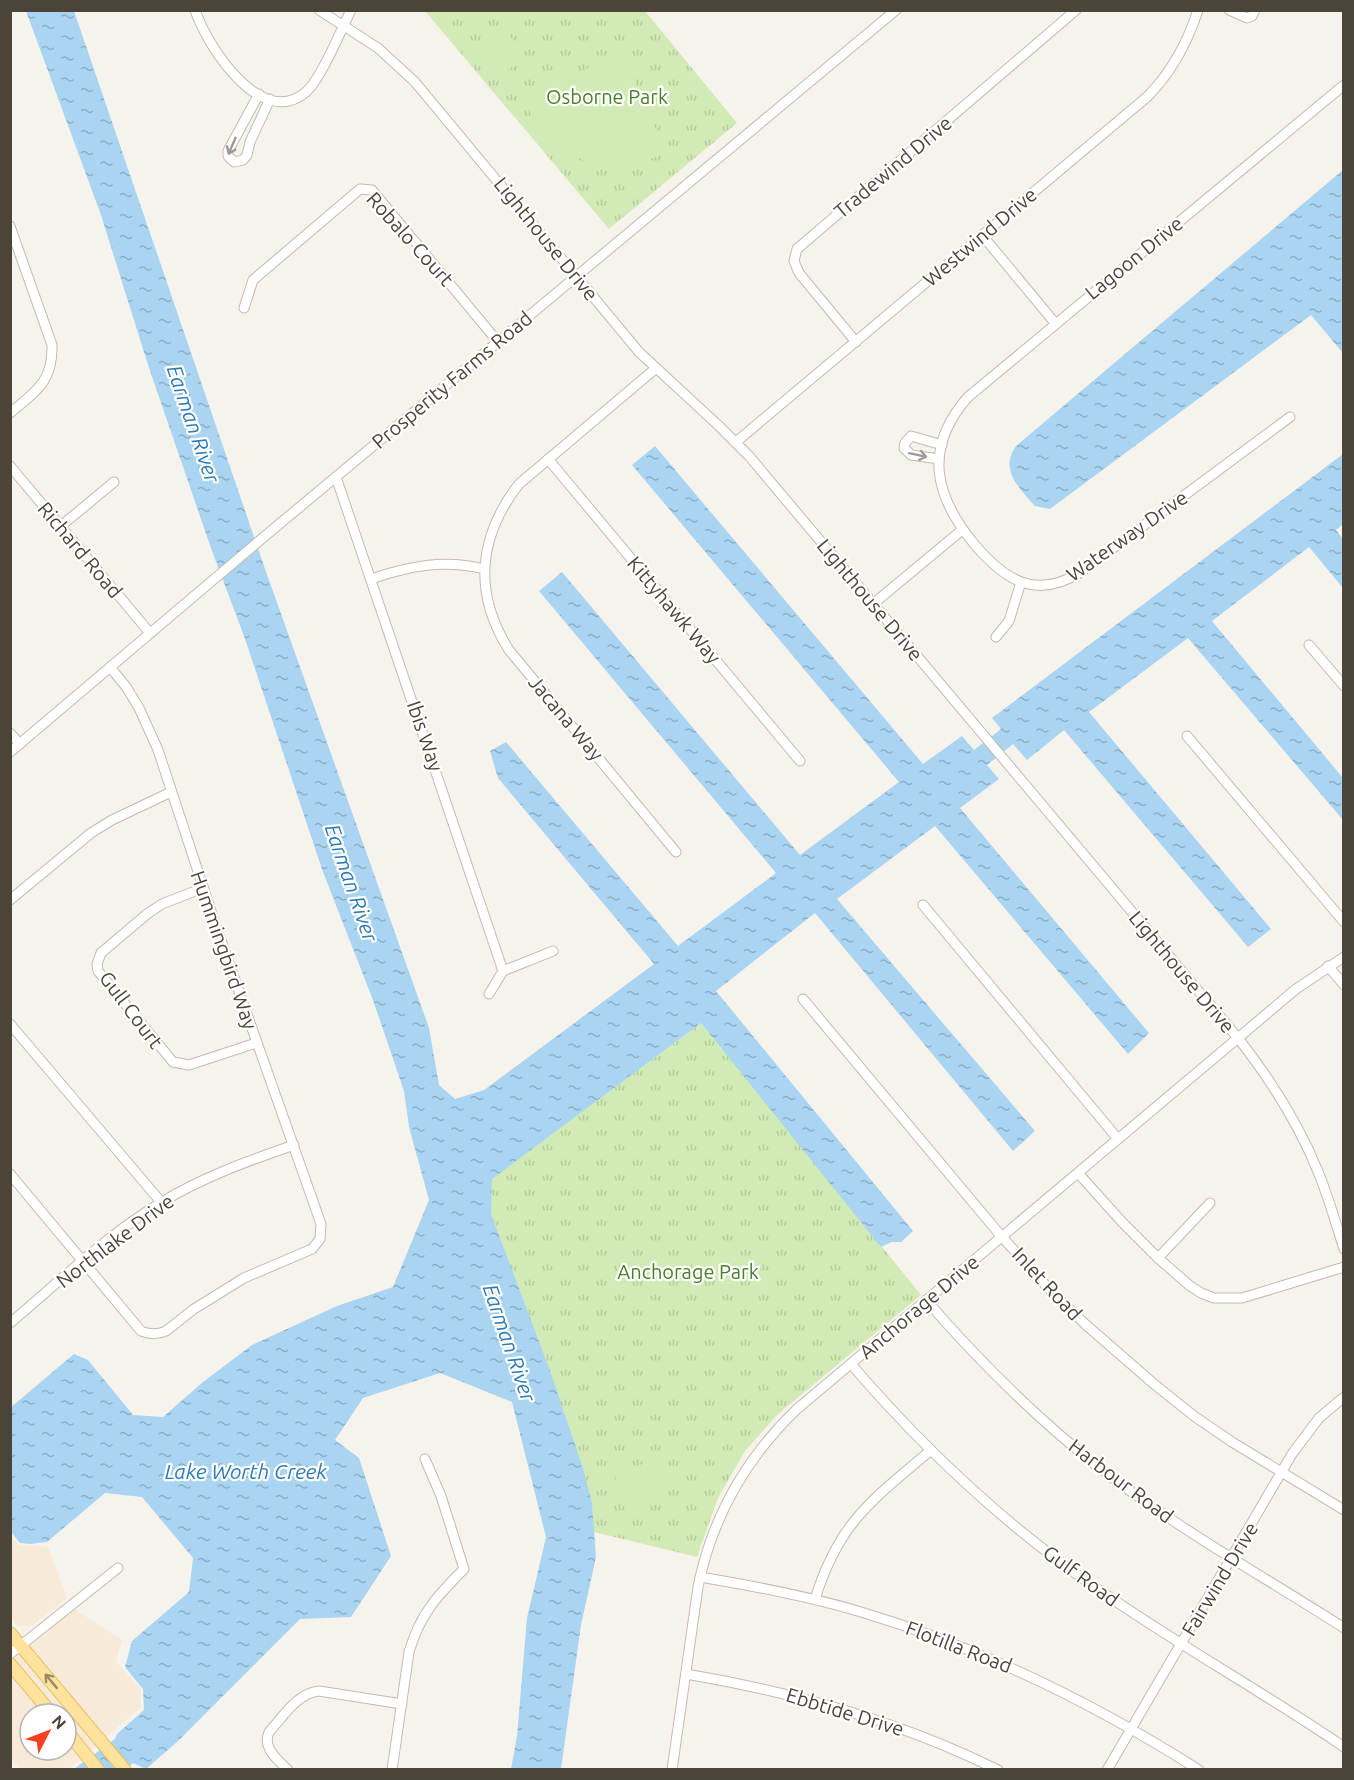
<svg xmlns="http://www.w3.org/2000/svg" width="1354" height="1780" font-family="Ubuntu,sans-serif">
<style>
.commercial{fill:#f7ead8;fill-rule:evenodd}
.grass{fill:url(#grass-tufts)}
.garden{fill:#d2eab5}
.water{fill:url(#water-ripples)}
.lines{fill:none;stroke-linecap:round;stroke-linejoin:round}
.minor-casing{stroke:#c2bbae;stroke-width:11}
.major-casing{stroke:#e6c16a;stroke-width:14}
.minor{stroke:#fff;stroke-width:9}
.major{stroke:#ffe39c;stroke-width:12}
.oneway{stroke:#9c9892}
.oneway2{stroke:#9c8c66}
.labels{text-anchor:middle;stroke-width:4.5;stroke-linejoin:round;paint-order:stroke}
.park-label{font-size:20px;fill:#4a7f2a;stroke:#fff}
.street-label{font-size:20px;fill:#4b4439;stroke:#fff}
.water-label{font-size:21px;font-style:italic;fill:#2e7ab2;stroke:#fff}
</style>
<defs>
<pattern id="grass-tufts" width="24" height="20" patternUnits="userSpaceOnUse" patternTransform="scale(1.5)"><rect width="24" height="20" fill="#d2eab5"/><path d="M3 7l-1-3M5 7V3M7 7l1-3M15 17l-1-3M17 17v-4M19 17l1-3" fill="none" stroke="#b6ca9c"/></pattern>
<pattern id="water-ripples" width="26" height="14" patternUnits="userSpaceOnUse" patternTransform="scale(1.5)"><rect width="26" height="14" fill="#a9d4f2"/><path d="M2 4q2-2 4 0t4 0M15 11q2-2 4 0t4 0" fill="none" stroke="#8caec5"/></pattern>
</defs>
<rect width="100%" height="100%" fill="#f6f3ec"/>
<g class="commercial">
<path d="M11,1535l8,10 29,2 19,51 -35,28h-14l-7,-8z"/>
<path d="M74,1609l48,31 -6,21 25,29v17l-72,62h-49l-9,-11 -1,-95zM30,1714h36v36h-36z"/>
</g>
<g class="grass">
<path d="M425,11h220l92,112 -128,106z"/>
<path d="M701,1023l220,272 -144,120 -32,36 -27,47 -21,59 -103,-25 -2,-29 -101,-289v-35z"/>
</g>
<g class="garden">
<path d="M502,27l24,28 -31,26 -23,-28z"/>
<path d="M615,56l9,3 43,94c-68,27 -112,8 -145,-55z"/>
<path d="M658,1459l13,41 -44,14 -13,-41z"/>
</g>
<g class="water">
<path d="M26,11h48l191,558 164,459 10,57 16,14 29,-9 170,-126 -156,-186 -8,-27 16,-9 172,204 98,-73 -237,-282 23,-19 238,283 99,-73 -267,-317 23,-19 268,318 39,-28 12,14 27,-21 -9,-11 351,-264v70l-7,6 7,9v49l-34,-41 -97,74 131,157v42l-155,-182 -99,74 182,217 -23,18 -184,-217 -37,30 -14,-16 -26,21 12,14 -39,29 189,225 -21,21 -193,-228 -98,73 198,232 -22,20 -198,-238 -99,78 197,240 -12,11h-10l-10,5 -180,-224 -209,156 -1,35 58,154 34,100 9,35 4,54 -15,68 -20,144h-50l6,-33 10,-118 19,-81 -34,-135 -72,-29 -77,25 -28,42 24,18 32,98 -40,61 -51,2 -122,122 -32,28 -13,-6 -8,7 -51,-1 41,-30 2,-5 27,-24 -1,-21 -18,-22 7,-26 57,-49 4,-34 -51,-61 -37,-4 -58,49 -17,2 -10,-1 -9,-11 -1,-124 64,-54 14,6 45,55 30,2 40,-35 49,-37 85,-39 56,-19 36,-87 -20,-73 -5,-36 -31,-91 -50,-128 -79,-236 -32,-85 -63,-183 -48,-153z"/>
<path d="M1343,170v183l-32,-38 -261,194 -15,-3c-16,-18 -36,-36 -19,-60z"/>
</g>
<g class="lines">
<defs>
<g id="minor">
<path d="M195,10c12,36 66,120 111,82 15,-13 35,-62 45,-82"/>
<path d="M319,10l59,38 37,34 224,270 80,74 30,30 489,582c33,42 61,86 81,136 10,25 17,50 25,75"/>
<path d="M1229,10l18,8 5,-2 3,-6"/>
<path d="M259,94l-31,57v5l6,6 9,-2 4,-5 3,-13 20,-43"/>
<path d="M10,226l42,119c1,37 -16,46 -42,68"/>
<path d="M982,235l73,88"/>
<path d="M244,308l9,-28 107,-91 12,1 126,152"/>
<path d="M856,342l-57,-69 -5,-12 3,-12 279,-239"/>
<path d="M655,369l-136,115c-41,53 -46,109 -10,166l167,202"/>
<path d="M1290,417l-209,155c-45,28 -75,9 -106,-27 -41,-49 -52,-97 -7,-148l376,-312"/>
<path d="M736,442l411,-345c25,-25 40,-53 51,-87"/>
<path d="M548,459l252,302"/>
<path d="M939,459l-28,-4 -7,-7 1,-5 6,-7 31,9"/>
<path d="M10,466l140,167"/>
<path d="M336,477l167,494 -14,23"/>
<path d="M61,526l53,-44"/>
<path d="M371,579c38,-13 73,-20 113,-10"/>
<path d="M873,604l89,-74"/>
<path d="M996,637l13,-16 12,-39"/>
<path d="M1309,645l35,41"/>
<path d="M10,733l10,11"/>
<path d="M1187,736l157,186"/>
<path d="M10,752l255,-216 631,-526"/>
<path d="M203,888l-41,16 -15,10 -46,39 -4,11 1,7 75,91 16,3 67,-22"/>
<path d="M10,900l81,-67 21,-13 59,-28"/>
<path d="M923,905l195,234"/>
<path d="M1328,966l16,19"/>
<path d="M503,971l50,-20"/>
<path d="M803,999l199,238 50,55 33,32 69,60 40,32 38,26 112,68"/>
<path d="M10,1024l151,178"/>
<path d="M1078,1173l44,49 36,36 31,27 12,8 13,5h28l102,-31"/>
<path d="M10,1174l131,157c9,4 16,4 25,0l28,-22 50,-31 68,-29 8,-10 1,-15 -104,-295 -59,-179 -19,-42 -12,-20 -17,-21"/>
<path d="M1158,1258l52,-55"/>
<path d="M926,1300c66,76 139,146 221,203 64,45 132,83 197,125"/>
<path d="M10,1323c49,-41 98,-89 152,-121 41,-25 86,-41 132,-57"/>
<path d="M851,1364c72,84 153,160 244,223 81,57 167,104 249,160"/>
<path d="M700,1577c54,9 108,19 161,35 121,36 231,90 338,158"/>
<path d="M815,1599c24,-77 57,-99 116,-149"/>
<path d="M10,1654l108,-86"/>
<path d="M686,1674c107,18 214,47 312,96"/>
<path d="M288,1770c-11,-11 -26,-22 -19,-38 14,-15 28,-39 50,-41l83,13"/>
<path d="M392,1770l17,-118c11,-38 28,-56 55,-83l-23,-73 -16,-37"/>
<path d="M672,1770l26,-183c14,-70 47,-128 99,-178l441,-371 58,-49 48,-32"/>
<path d="M1107,1770l185,-316 27,-36 25,-21"/>
</g>
<g id="major">
<path d="M10,1633l115,137"/>
<path d="M10,1664l42,50"/>
<path d="M66,1730l32,40"/>
</g>
</defs>
<use href="#minor" class="minor-casing"/>
<use href="#major" class="major-casing"/>
<use href="#minor" class="minor"/>
<use href="#major" class="major"/>
</g>
<defs><path id="oneway-shaft" d="M-6 0H5M1.5-3L5.5 0L1.5 3" fill="none" stroke-width="1.6" stroke-linecap="round" stroke-linejoin="round" transform="scale(1.5)"/></defs>
<g class="oneway">
<use href="#oneway-shaft" transform="translate(232 146) rotate(113)"/>
<use href="#oneway-shaft" transform="translate(918 455) rotate(12)"/>
</g>
<use class="oneway2" href="#oneway-shaft" transform="translate(51 1681) rotate(-130)"/>
<g class="labels">
<g class="park-label">
<text x="607" y="104">Osborne Park</text>
<text x="688" y="1279">Anchorage Park</text>
</g>
<g class="street-label">
<text transform="translate(893 167) rotate(-40)" y="7">Tradewind Drive</text>
<text transform="translate(980 237) rotate(-40)" y="7">Westwind Drive</text>
<text transform="translate(410 239) rotate(48)" y="7">Robalo Court</text>
<text transform="translate(546 239) rotate(51)" y="7">Lighthouse Drive</text>
<text transform="translate(1134 258) rotate(-39)" y="7">Lagoon Drive</text>
<text transform="translate(452 380) rotate(-40)" y="7">Prosperity Farms Road</text>
<text transform="translate(1127 536) rotate(-35)" y="7">Waterway Drive</text>
<text transform="translate(80 550) rotate(50)" y="7">Richard Road</text>
<text transform="translate(870 600) rotate(50)" y="7">Lighthouse Drive</text>
<text transform="translate(674 610) rotate(50)" y="7">Kittyhawk Way</text>
<text transform="translate(566 718) rotate(50)" y="7">Jacana Way</text>
<text transform="translate(425 736) rotate(71)" y="7">Ibis Way</text>
<text transform="translate(224 950) rotate(71)" y="7">Hummingbird Way</text>
<text transform="translate(1182 972) rotate(50)" y="7">Lighthouse Drive</text>
<text transform="translate(131 1010) rotate(53)" y="7">Gull Court</text>
<text transform="translate(115 1241) rotate(-37)" y="7">Northlake Drive</text>
<text transform="translate(1047 1284) rotate(47)" y="7">Inlet Road</text>
<text transform="translate(919 1307) rotate(-40)" y="7">Anchorage Drive</text>
<text transform="translate(1121 1481) rotate(37)" y="7">Harbour Road</text>
<text transform="translate(1081 1576) rotate(36)" y="7">Gulf Road</text>
<text transform="translate(1220 1579) rotate(-59)" y="7">Fairwind Drive</text>
<text transform="translate(959 1647) rotate(21)" y="7">Flotilla Road</text>
<text transform="translate(845 1712) rotate(17)" y="7">Ebbtide Drive</text>
</g>
<g class="water-label">
<text transform="translate(193 424) rotate(71)" y="7">Earman River</text>
<text transform="translate(351 883) rotate(71)" y="7">Earman River</text>
<text transform="translate(509 1343) rotate(71)" y="7">Earman River</text>
<text x="246" y="1479">Lake Worth Creek</text>
</g>
</g>
<rect width="1354" height="1780" fill="none" stroke="#4b4439" stroke-width="24"/>
<g transform="translate(48 1732) rotate(48)"><circle r="28" fill="#ffffff" stroke="#b7b4b0" stroke-width="1.5"/>
<path d="M0-4.5L10 22L0 15L-10 22Z" fill="#fc3f1d"/>
<text y="-9" font-size="16" font-weight="bold" text-anchor="middle" fill="#4b4439">N</text>
</g>
</svg>
